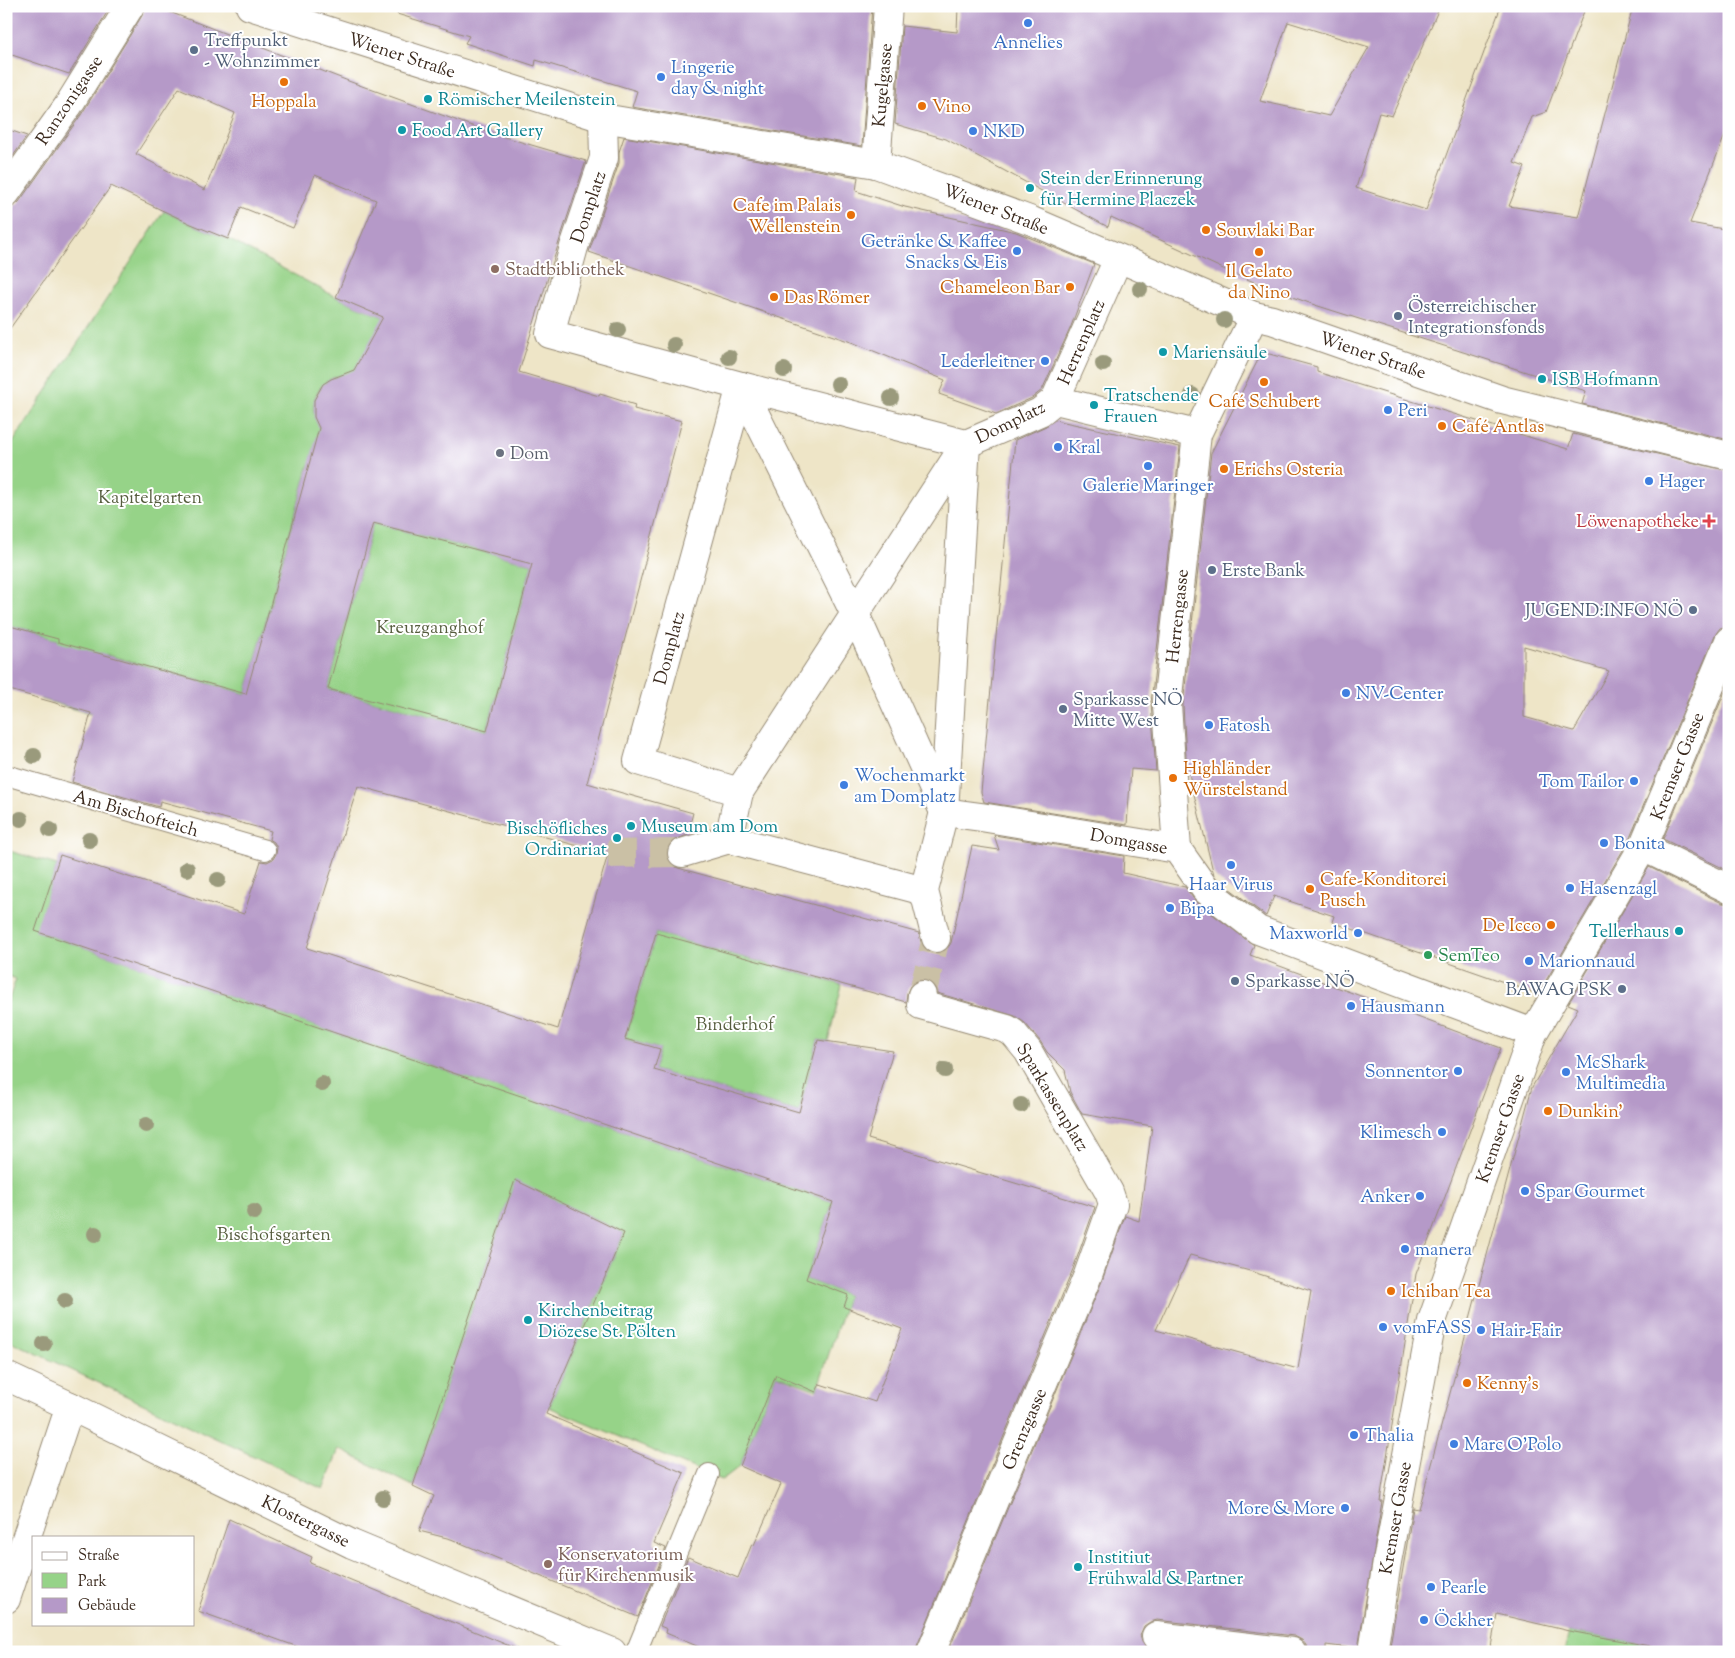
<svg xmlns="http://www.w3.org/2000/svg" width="1735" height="1658" font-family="'Sorts Mill Goudy',serif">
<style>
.green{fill:#96d388;stroke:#687e53}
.building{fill:#b599c8;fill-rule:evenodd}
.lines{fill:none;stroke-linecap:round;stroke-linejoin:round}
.street-tunnel{stroke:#cac0a5;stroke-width:28;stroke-dasharray:28 14;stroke-linecap:butt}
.lane-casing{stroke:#948872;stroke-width:22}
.street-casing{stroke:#948872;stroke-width:30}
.lane{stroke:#fff;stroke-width:20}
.street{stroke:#fff;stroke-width:28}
.tree{fill:#9a9a7c}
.shop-dot{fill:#3f7fe0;stroke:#fff;stroke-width:2}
.service-dot{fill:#5c6f8a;stroke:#fff;stroke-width:2}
.food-dot{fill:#e8710a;stroke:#fff;stroke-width:2}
.culture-dot{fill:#0f9aa8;stroke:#fff;stroke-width:2}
.education-dot{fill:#8d6e63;stroke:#fff;stroke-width:2}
.worship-dot{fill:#6b7280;stroke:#fff;stroke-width:2}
.health-dot{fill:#e0444e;stroke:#fff;stroke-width:2}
.leisure-dot{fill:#2e9e5b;stroke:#fff;stroke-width:2}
.labels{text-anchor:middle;stroke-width:4;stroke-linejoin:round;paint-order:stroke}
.service-label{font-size:18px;fill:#4e5e75;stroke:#fff;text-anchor:start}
.shop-label{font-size:18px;fill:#366cbe;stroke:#fff;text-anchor:start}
.street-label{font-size:18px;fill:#3b2a1e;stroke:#fff}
.culture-label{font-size:18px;fill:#0d838f;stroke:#fff;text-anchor:start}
.food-label{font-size:18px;fill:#c56008;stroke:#fff;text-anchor:start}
.education-label{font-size:18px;fill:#785e54;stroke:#fff;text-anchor:start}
.worship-label{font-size:18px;fill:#5b616d;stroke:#fff;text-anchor:start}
.park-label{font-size:18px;fill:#565d3e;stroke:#fff}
.health-label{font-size:18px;fill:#be3a42;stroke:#fff;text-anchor:end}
.leisure-label{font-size:18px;fill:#27864d;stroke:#fff;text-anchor:start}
</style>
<rect width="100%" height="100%" fill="#fff"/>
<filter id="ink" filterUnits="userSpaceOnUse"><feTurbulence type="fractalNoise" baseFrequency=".02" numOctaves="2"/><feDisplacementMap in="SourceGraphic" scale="10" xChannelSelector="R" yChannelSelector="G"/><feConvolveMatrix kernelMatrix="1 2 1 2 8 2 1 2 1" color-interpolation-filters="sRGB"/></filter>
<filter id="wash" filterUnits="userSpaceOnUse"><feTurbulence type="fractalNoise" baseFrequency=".0096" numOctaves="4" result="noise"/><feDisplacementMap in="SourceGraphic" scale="20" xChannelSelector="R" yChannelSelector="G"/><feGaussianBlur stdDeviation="1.12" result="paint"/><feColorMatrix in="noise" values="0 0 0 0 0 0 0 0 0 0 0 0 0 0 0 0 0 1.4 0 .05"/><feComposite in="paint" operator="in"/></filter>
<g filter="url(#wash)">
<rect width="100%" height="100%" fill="#eee5c7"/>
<g class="green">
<path d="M164,211l27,13 37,15 108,58 78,33c-16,11 -33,21 -49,32 -5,4 -10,9 -15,12 -6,3 -13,1 -19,5 -21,11 -22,37 -8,53v36l-14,-4 -63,230 -139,-39 -17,59 -49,-15 17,-60 -52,-14v-172z"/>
<path d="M373,523l159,41 -45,167 -159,-42z"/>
<path d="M6,850l51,15 -21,66 797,271 -27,77 42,16 -31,95 -41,-15 -36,91 -18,14 -173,-73 75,-174 -109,-52 -102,305 -74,-37 -16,40 -317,-150v-332l10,-28 -10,-4z"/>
<path d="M656,933l186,52 -14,56 -10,-1 -19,72 -145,-42 6,-21 -35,-10z"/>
<path d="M1569,1631l105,19 -1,2h-109z"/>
</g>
<g id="blocks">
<g class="building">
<path d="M6,6h105l-42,68 -63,-21z"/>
<path d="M146,6h8l197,76 143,52 92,27 -27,81 -40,130 80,24 1,-2 35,11 -1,4 48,12 -95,362 106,30 -6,22 -16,7 -4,7v9l5,7 6,3 241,65 2,9 4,7 6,4h8l8,-4 4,-6 21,-97 27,4 -5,-15 130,21 -1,17 62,14 11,15 58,43 -4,10 251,93 -85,226 -36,227h2l-24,148 -32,-4v7h-19l-1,-7 -4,-5 -8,-4 -137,-16 -7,2 -6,4 -4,9 2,7 4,6 10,4h-208l154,-371 23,-65 14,5 13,-95 -70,-12 -12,-22 -5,-22 -18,-18 -7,-11 -15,-18 -10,-7 -78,-23 -1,-5 -5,-5 -7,-3 -8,1 -6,5 -3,7 -1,9 -250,-69 -31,106 35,10 -6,21 145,42 19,-72 75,11 -25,88 227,68 -22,62 -156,377 -1,6h-205l-45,-19 1,-4 -7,-3 28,-69 50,21 14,-34 2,1 27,-61 -41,-18 36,-91 40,17 4,-8 55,18 27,-73 -58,-22 4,-12 -42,-16 27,-77 -798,-271 25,-76 184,59 17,-53 6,1 6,-3 3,-5 1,-6 -3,-6 -5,-3 2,-8 -111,-30 -1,6 -87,-25 19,-69 -85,-24v-64l52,14v3l188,52 73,-266 -5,-11v-17l9,-16 8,-5 23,-9 29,-53 -47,-20 40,-97 -61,-25 -22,53 -52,-21 -13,32 -37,-15 -80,-38 -105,148v-126l7,-1 6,-5 62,-87 62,-101zM179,88l56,25 -30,77 -69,-36zM373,523l159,41 -45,167 -159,-42zM358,786l250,68 -50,175 -251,-81zM1190,1255l60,16 61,20 -13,78 -142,-39z"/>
<path d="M398,6h474l-10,140 -230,-39 5,-16 -101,-31 -1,6 -70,-23 4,-7 -72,-22z"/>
<path d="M958,6h482l-48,110 -13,-3 -23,75 70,22 75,-204h85l-40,106 -14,5 -18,46 11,4 -16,39 69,11 55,-211h96v119l-39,98 39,7v210l-147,-36 4,-13 -271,-86 -34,-12 -49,-20 -121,-56 -3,10 -162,-88 -51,-15 7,-98 55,6zM1288,22l81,25 -40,69 -69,-15z"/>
<path d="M6,129l21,7 -21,30z"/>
<path d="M624,137l234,40 -2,14 49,16 111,25 78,32 -24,65 -28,61 -10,8 -36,16 -57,-20 6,-14 -91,-37 -265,-91 30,-89v-11z"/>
<path d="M1262,352l55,15v5l251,77 5,-15 156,37v155l-9,2 -5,7 -86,205 -91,154 -206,-72 2,-6 -60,-20 -8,20 -49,-37 -3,-4 -25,-101h-2l-4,-69 28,-252zM1524,646l85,25 -35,60 -50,-14z"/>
<path d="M1055,420l125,27 -29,256 5,68 -25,-2 -4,56 -143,-23 -3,-10 34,-352 31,-14z"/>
<path d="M1729,682v189l-66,-32z"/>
<path d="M1649,867l73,36 7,1v748h-47l-113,-21 -72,-17 -7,38h-101l24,-144 6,1 113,-422 46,-79 -10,-4z"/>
<path d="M515,1180l109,53 -78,181 138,59 -30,70 12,5 -28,69 -187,-78 -32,-8 15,-35 -21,-10z"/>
<path d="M229,1519l83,38 -2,6 214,89h-212l-114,-41z"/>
</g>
</g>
</g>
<g filter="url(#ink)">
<use href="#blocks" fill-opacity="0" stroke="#948872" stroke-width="1"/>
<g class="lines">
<g class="street-tunnel">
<path d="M608,854l74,-1"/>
<path d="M922,995l14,-57"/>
</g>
<defs>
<g id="lane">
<path d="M6,775l259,75"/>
<path d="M636,1652l73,-178"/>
</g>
<g id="street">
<path d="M250,6l353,112 273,46 156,57 222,95 18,4 230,80 227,56"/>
<path d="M603,118l1,40 -30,89 -24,87 191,52 225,58 74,-32 15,-12 63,-141"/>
<path d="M876,164l12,-158"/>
<path d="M6,193l62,-87 62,-100"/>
<path d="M741,386l114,228 89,198 37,5 196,32 29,41 52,40 275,103"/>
<path d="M1055,400l142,34 -30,271 10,144"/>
<path d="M1197,434l57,-118"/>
<path d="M739,792l226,-347"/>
<path d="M729,839l10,-47 -101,-31 103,-375"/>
<path d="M1643,847l86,42"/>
<path d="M682,853l47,-14 195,52"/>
<path d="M936,938l-12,-47 20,-79 22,-368"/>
<path d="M922,995l-1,10 86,24 6,4 15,18 81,141 4,12 -25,71 -157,377"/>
<path d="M6,1376l64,30 282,138 260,108"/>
<path d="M6,1599l64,-193"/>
<path d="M1156,1636l136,16"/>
<path d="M1373,1652l14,-90 45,-241 101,-288 110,-186 86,-206"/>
</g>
</defs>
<use href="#lane" class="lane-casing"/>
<use href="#street" class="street-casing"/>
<use href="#lane" class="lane"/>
<use href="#street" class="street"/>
</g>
<g class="tree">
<circle cx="1140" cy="289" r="8"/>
<circle cx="1224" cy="320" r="8"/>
<circle cx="618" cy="330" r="8"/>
<circle cx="674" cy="345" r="8"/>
<circle cx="729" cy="357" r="8"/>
<circle cx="1103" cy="364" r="8"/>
<circle cx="784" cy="370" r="8"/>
<circle cx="838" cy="384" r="8"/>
<circle cx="1192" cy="395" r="8"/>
<circle cx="891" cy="398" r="8"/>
<circle cx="34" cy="756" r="8"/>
<circle cx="21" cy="819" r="8"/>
<circle cx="50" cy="830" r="8"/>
<circle cx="89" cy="840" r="8"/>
<circle cx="187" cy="869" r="8"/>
<circle cx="218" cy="880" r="8"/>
<circle cx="945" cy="1070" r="8"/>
<circle cx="322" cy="1084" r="8"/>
<circle cx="1021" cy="1105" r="8"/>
<circle cx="146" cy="1125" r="8"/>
<circle cx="254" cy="1212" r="8"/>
<circle cx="95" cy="1234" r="8"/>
<circle cx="65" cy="1301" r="8"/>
<circle cx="44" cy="1344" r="8"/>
<circle cx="383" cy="1498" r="8"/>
</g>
</g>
<g class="shop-dot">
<circle cx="1028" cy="23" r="5"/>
<circle cx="661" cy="77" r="5"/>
<circle cx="973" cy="131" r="5"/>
<circle cx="1017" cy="251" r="5"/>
<circle cx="1045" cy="361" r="5"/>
<circle cx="1388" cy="410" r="5"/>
<circle cx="1058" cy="447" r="5"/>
<circle cx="1148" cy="466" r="5"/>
<circle cx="1649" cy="481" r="5"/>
<circle cx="1346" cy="693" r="5"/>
<circle cx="1209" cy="725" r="5"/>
<circle cx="1634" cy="781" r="5"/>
<circle cx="844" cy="785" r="5"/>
<circle cx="1604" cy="843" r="5"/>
<circle cx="1231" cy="865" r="5"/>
<circle cx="1570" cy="888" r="5"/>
<circle cx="1170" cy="908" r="5"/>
<circle cx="1358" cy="933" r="5"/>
<circle cx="1529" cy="961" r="5"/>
<circle cx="1351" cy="1006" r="5"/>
<circle cx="1458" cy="1071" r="5"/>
<circle cx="1566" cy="1072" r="5"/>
<circle cx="1442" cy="1132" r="5"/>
<circle cx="1525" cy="1191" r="5"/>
<circle cx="1420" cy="1196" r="5"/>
<circle cx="1405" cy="1249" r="5"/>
<circle cx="1383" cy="1327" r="5"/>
<circle cx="1481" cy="1330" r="5"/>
<circle cx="1354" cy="1435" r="5"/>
<circle cx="1454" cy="1444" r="5"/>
<circle cx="1345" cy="1508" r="5"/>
<circle cx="1431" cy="1587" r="5"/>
<circle cx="1424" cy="1620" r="5"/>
</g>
<g class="service-dot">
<circle cx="194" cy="50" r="5"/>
<circle cx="1398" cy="316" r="5"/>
<circle cx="1212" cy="570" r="5"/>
<circle cx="1693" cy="610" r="5"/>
<circle cx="1063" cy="709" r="5"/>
<circle cx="1235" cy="981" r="5"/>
<circle cx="1622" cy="989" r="5"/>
</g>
<g class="food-dot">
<circle cx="284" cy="82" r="5"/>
<circle cx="922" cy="106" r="5"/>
<circle cx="851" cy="215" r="5"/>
<circle cx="1206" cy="230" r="5"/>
<circle cx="1259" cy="252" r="5"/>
<circle cx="1070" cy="287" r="5"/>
<circle cx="774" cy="297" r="5"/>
<circle cx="1264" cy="382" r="5"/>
<circle cx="1442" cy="426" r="5"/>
<circle cx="1224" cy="469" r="5"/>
<circle cx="1173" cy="778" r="5"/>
<circle cx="1310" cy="889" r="5"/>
<circle cx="1551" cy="925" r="5"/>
<circle cx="1548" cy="1111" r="5"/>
<circle cx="1391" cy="1291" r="5"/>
<circle cx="1467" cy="1383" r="5"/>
</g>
<g class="culture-dot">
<circle cx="428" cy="99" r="5"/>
<circle cx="402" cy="130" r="5"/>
<circle cx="1030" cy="188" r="5"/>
<circle cx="1163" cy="352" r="5"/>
<circle cx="1542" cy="379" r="5"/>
<circle cx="1094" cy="405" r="5"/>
<circle cx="631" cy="826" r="5"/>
<circle cx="617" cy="838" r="5"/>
<circle cx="1679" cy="931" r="5"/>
<circle cx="528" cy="1320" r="5"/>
<circle cx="1078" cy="1567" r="5"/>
</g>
<g class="education-dot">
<circle cx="495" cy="269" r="5"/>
<circle cx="548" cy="1564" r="5"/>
</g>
<circle class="worship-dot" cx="500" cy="453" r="5"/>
<path class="health-dot" d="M1706.5 513.5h5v5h5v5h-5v5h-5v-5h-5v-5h5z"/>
<circle class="leisure-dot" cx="1428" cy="955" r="5"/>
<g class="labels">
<g class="service-label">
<text x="204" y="46">Treffpunkt<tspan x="204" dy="21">- Wohnzimmer</tspan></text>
<text x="1408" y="312">Österreichischer<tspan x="1408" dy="21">Integrationsfonds</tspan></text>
<text x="1222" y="576">Erste Bank</text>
<text x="1683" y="616" text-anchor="end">JUGEND:INFO NÖ</text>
<text x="1073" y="705">Sparkasse NÖ<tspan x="1073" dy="21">Mitte West</tspan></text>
<text x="1245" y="987">Sparkasse NÖ</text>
<text x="1612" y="995" text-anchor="end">BAWAG PSK</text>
</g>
<g class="shop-label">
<text x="1028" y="48" text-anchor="middle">Annelies</text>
<text x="671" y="73">Lingerie<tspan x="671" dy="21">day &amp; night</tspan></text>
<text x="983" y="137">NKD</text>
<text x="1007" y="247" text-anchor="end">Getränke &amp; Kaffee<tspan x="1007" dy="21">Snacks &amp; Eis</tspan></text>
<text x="1035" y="367" text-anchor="end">Lederleitner</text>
<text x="1398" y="416">Peri</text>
<text x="1068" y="453">Kral</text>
<text x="1659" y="487">Hager</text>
<text x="1148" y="491" text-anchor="middle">Galerie Maringer</text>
<text x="1356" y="699">NV-Center</text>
<text x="1219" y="731">Fatosh</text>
<text x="854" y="781">Wochenmarkt<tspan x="854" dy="21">am Domplatz</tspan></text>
<text x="1624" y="787" text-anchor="end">Tom Tailor</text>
<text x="1614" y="849">Bonita</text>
<text x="1231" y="890" text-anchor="middle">Haar Virus</text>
<text x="1580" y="894">Hasenzagl</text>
<text x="1180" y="914">Bipa</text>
<text x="1348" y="939" text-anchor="end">Maxworld</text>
<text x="1539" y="967">Marionnaud</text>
<text x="1361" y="1012">Hausmann</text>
<text x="1576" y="1068">McShark<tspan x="1576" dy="21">Multimedia</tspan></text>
<text x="1448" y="1077" text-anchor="end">Sonnentor</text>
<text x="1432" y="1138" text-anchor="end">Klimesch</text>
<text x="1535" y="1197">Spar Gourmet</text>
<text x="1410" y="1202" text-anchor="end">Anker</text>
<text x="1415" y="1255">manera</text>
<text x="1393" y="1333">vomFASS</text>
<text x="1491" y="1336">Hair-Fair</text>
<text x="1364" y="1441">Thalia</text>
<text x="1464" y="1450">Marc O'Polo</text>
<text x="1335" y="1514" text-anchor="end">More &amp; More</text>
<text x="1441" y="1593">Pearle</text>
<text x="1434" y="1626">Öckher</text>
</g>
<g class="street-label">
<text transform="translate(402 55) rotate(18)" y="6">Wiener Straße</text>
<text transform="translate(882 85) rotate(-85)" y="6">Kugelgasse</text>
<text transform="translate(69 100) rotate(-56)" y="6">Ranzonigasse</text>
<text transform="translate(588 207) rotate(-71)" y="6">Domplatz</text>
<text transform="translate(996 209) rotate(21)" y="6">Wiener Straße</text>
<text transform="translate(1081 342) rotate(-66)" y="6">Herrenplatz</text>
<text transform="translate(1373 355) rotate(19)" y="6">Wiener Straße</text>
<text transform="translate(1010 422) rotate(-26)" y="6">Domplatz</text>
<text transform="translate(1177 616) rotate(-84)" y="6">Herrengasse</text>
<text transform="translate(669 648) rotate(-75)" y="6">Domplatz</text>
<text transform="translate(1677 766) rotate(-68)" y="6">Kremser Gasse</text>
<text transform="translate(136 813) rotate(16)" y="6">Am Bischofteich</text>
<text transform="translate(1129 841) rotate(10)" y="6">Domgasse</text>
<text transform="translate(1053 1097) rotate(59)" y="6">Sparkassenplatz</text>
<text transform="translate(1500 1128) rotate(-71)" y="6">Kremser Gasse</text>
<text transform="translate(1024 1429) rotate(-67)" y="6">Grenzgasse</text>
<text transform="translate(1395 1518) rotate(-80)" y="6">Kremser Gasse</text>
<text transform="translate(306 1521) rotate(26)" y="6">Klostergasse</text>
</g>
<g class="culture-label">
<text x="438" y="105">Römischer Meilenstein</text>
<text x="412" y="136">Food Art Gallery</text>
<text x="1040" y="184">Stein der Erinnerung<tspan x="1040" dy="21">für Hermine Placzek</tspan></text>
<text x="1173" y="358">Mariensäule</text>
<text x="1552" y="385">ISB Hofmann</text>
<text x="1104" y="401">Tratschende<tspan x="1104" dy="21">Frauen</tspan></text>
<text x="641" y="832">Museum am Dom</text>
<text x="607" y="834" text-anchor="end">Bischöfliches<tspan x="607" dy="21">Ordinariat</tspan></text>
<text x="1669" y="937" text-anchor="end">Tellerhaus</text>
<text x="538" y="1316">Kirchenbeitrag<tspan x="538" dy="21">Diözese St. Pölten</tspan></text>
<text x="1088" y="1563">Institiut<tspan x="1088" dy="21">Frühwald &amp; Partner</tspan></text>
</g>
<g class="food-label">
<text x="284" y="107" text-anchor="middle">Hoppala</text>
<text x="932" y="112">Vino</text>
<text x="841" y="211" text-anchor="end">Cafe im Palais<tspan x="841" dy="21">Wellenstein</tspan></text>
<text x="1216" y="236">Souvlaki Bar</text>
<text x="1259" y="277" text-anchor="middle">Il Gelato<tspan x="1259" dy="21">da Nino</tspan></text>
<text x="1060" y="293" text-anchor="end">Chameleon Bar</text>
<text x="784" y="303">Das Römer</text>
<text x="1264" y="407" text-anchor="middle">Café Schubert</text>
<text x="1452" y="432">Café Antlas</text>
<text x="1234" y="475">Erichs Osteria</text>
<text x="1183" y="774">Highländer<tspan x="1183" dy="21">Würstelstand</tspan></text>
<text x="1320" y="885">Cafe-Konditorei<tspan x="1320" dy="21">Pusch</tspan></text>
<text x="1541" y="931" text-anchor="end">De Icco</text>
<text x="1558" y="1117">Dunkin'</text>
<text x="1401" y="1297">Ichiban Tea</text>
<text x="1477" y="1389">Kenny's</text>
</g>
<g class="education-label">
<text x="505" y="275">Stadtbibliothek</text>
<text x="558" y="1560">Konservatorium<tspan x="558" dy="21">für Kirchenmusik</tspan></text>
</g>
<g class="worship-label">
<text x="510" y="459">Dom</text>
</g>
<g class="park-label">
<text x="150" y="503">Kapitelgarten</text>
<text x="430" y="633">Kreuzganghof</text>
<text x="735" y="1030">Binderhof</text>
<text x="274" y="1240">Bischofsgarten</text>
</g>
<g class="health-label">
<text x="1699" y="527">Löwenapotheke</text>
</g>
<g class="leisure-label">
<text x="1438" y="961">SemTeo</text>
</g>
</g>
<rect width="1735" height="1658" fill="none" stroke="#fff" stroke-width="25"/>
<rect x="32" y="1536" width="162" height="90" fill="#ffffff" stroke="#b1aaa5"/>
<rect x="42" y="1552" width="25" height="8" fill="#ffffff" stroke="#b1aaa5"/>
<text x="78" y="1560" font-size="15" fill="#3b2a1e">Straße</text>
<rect x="42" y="1573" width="25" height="15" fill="#96d388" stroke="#b1aaa5"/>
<text x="78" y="1586" font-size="15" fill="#3b2a1e">Park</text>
<rect x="42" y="1598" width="25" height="15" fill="#b599c8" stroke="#b1aaa5"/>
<text x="78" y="1610" font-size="15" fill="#3b2a1e">Gebäude</text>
</svg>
